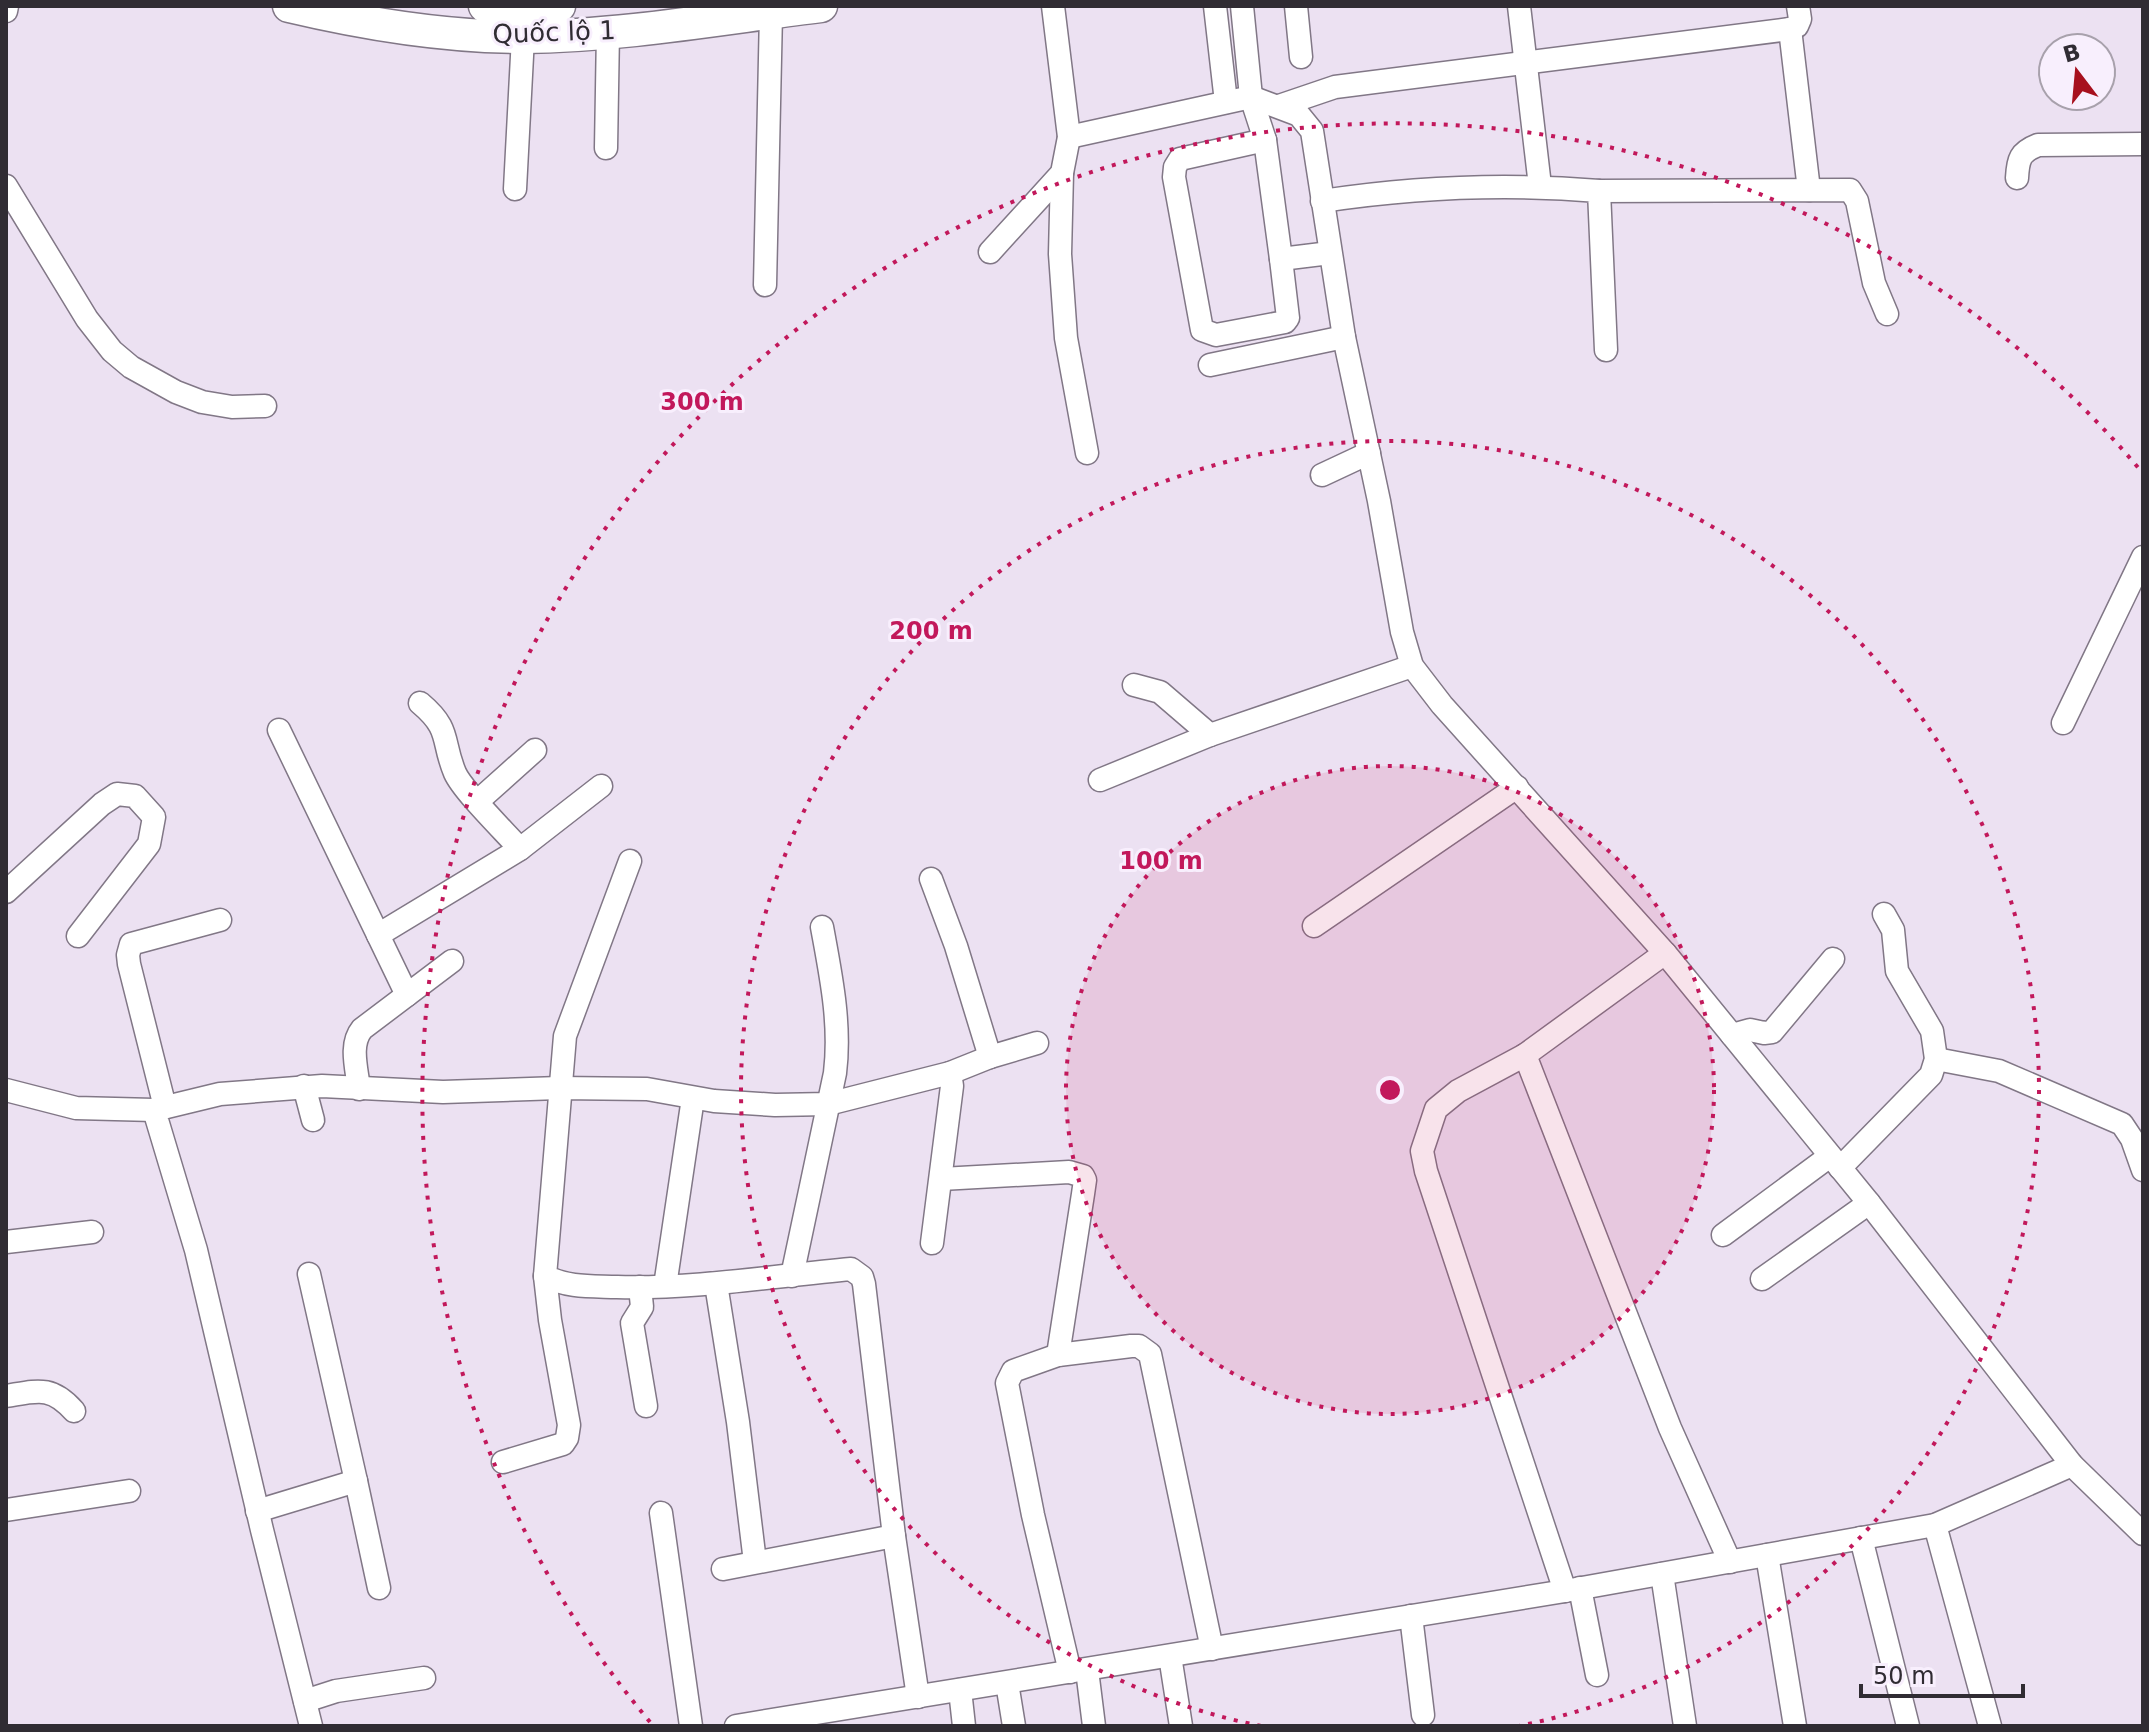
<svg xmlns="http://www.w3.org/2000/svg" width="2149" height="1732" font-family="'DejaVu Sans',sans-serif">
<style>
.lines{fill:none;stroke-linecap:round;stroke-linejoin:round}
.minor-casing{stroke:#817786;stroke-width:25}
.highway-casing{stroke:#817786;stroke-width:35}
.minor{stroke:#fff;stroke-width:22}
.highway{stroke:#fff;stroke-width:32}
.ring{fill:none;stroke:#c2185b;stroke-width:4;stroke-dasharray:4 8}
.labels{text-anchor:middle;stroke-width:6;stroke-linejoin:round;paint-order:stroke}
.street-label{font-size:26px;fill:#302c33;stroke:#f8effd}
.centre{fill:#c2185b;stroke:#f8effd;stroke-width:4}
.ring-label{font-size:24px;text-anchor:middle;font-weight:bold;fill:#c2185b;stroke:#f8effd;stroke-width:6;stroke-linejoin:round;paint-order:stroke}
</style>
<rect width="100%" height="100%" fill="#ece1f2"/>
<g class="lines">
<defs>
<g id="minor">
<path d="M1215,6l11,96"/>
<path d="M1296,6l5,51"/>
<path d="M1519,6l21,180"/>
<path d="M6,11l1,-5"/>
<path d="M1790,29l19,161"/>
<path d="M1251,97l48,18 13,16 32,206 35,164 23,131 10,34 30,39 223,248 204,250 203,262 71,69"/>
<path d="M1251,97l14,43 16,119 49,-6"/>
<path d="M1279,106l56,-19 455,-58 7,-3 3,-7 -2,-13"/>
<path d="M1069,137l182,-40 -9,-91"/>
<path d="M1265,140l-85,19 -5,8 -1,10 28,153 14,5 69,-13 3,-4 -7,-59"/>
<path d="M606,148l2,-117"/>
<path d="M1062,173l-2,81 6,84 21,115"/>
<path d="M2017,178c1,-19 3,-26 21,-33l105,-1"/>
<path d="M6,186l81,133 25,32 19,16 45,25 26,10 30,5 33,-1"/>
<path d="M515,189l8,-152"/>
<path d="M1599,191l251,-1 7,11 17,82 13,31"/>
<path d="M1322,201c93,-14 184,-18 277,-10l7,159"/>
<path d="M990,252l72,-79 7,-36 -16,-131"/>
<path d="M765,285l6,-272"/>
<path d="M1210,365l134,-28"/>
<path d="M1322,475l47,-22"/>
<path d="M1134,685l26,7 50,43 202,-69"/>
<path d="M420,703c32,27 21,37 35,70 8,18 50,59 65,76"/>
<path d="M2063,723l80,-166"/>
<path d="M279,730l128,265"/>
<path d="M1100,780l110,-45"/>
<path d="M478,801l57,-51"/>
<path d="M630,861l-65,175 -20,240c23,12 47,10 72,11 79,2 156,-11 234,-18l11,8 2,7 30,252 -171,33"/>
<path d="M931,879l25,67 34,111"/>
<path d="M6,892l96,-88 15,-10 18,2 19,21 -5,27 -71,92"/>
<path d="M1314,926l203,-139"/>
<path d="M378,935l142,-86 81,-63"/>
<path d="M1732,1035l18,-5 14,3 8,-1 61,-73"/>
<path d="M1525,1055l145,373 60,134"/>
<path d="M1936,1059l63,12 123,53 10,15 11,31"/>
<path d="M304,1086l9,34"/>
<path d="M359,1089c-2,-20 -10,-44 3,-60l90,-68"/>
<path d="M6,1090l70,18 78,2"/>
<path d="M165,1107l-36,-143 -1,-9 3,-11 89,-24"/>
<path d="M1840,1168l91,-93 5,-16 -4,-28 -35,-60 -4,-41 -9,-16"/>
<path d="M941,1179l128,-7 14,4 2,4 -2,14 -25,161"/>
<path d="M1723,1235l107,-79"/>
<path d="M6,1242l86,-10"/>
<path d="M932,1243l20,-157 -2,-13"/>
<path d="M792,1276l43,-203c6,-49 -4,-97 -13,-146"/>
<path d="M1762,1279l107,-76"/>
<path d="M716,1284l22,138 17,140"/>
<path d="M665,1286l28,-188"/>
<path d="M640,1287l2,20 -10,16 14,83"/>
<path d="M6,1396c31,-5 45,-11 68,15"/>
<path d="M503,1462l60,-18 4,-6 2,-13 -19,-105 -5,-44"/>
<path d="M356,1481l23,107"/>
<path d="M6,1510l123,-19"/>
<path d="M257,1511l99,-30 -47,-207"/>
<path d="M661,1513l30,213"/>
<path d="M1935,1525l55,201"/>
<path d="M894,1536l24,161"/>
<path d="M1861,1538l47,188"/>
<path d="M1767,1555l28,171"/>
<path d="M1662,1574l23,152"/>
<path d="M1580,1588l17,87"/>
<path d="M1565,1591l-139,-420 -4,-20 14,-42 22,-18 67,-36 140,-102"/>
<path d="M1411,1616l12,99"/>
<path d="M1170,1656l11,70"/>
<path d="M1087,1670l7,56"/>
<path d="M1070,1672l-37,-157 -26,-132 6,-12 45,-16 73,-9h8l11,8 62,295"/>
<path d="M1007,1683l7,43"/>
<path d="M960,1690l4,36"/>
<path d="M305,1701l31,-10 88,-13"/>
<path d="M311,1726l-49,-196 -66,-280 -42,-140 66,-16 102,-8 121,6 116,-4 88,1 67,12 61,4 53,-1 122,-31 40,-16 47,-14"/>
<path d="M736,1726l829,-135 370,-66 137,-60"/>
</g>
<g id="highway">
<path d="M289,6c76,18 156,31 235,31 99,-1 199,-19 297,-31"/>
<path d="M485,6l31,3 43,-3"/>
</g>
</defs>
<use href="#minor" class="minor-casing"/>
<use href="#highway" class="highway-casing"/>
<use href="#minor" class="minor"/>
<use href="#highway" class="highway"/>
</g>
<circle cx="1390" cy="1090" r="324" fill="#c2185b" fill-opacity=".12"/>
<g class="ring">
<circle cx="1390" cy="1090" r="324"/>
<path d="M1261 1726A649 649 0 1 1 1519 1726"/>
<path d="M650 1722A973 973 0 1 1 2141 471"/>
</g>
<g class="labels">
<g class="street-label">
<text transform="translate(554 32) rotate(-2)" y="9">Quốc lộ 1</text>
</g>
</g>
<circle cx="1390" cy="1090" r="12" class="centre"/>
<g class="ring-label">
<text x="702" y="410">300 m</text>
<text x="931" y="639">200 m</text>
<text x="1161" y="869">100 m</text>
</g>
<rect width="2149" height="1732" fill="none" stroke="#302c33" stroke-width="16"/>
<g transform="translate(2077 72) rotate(344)"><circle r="38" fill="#f8effd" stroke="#a8a1ac" stroke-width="2"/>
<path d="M0-6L14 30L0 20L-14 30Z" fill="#a7101e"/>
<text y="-12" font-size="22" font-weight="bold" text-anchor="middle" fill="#302c33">B</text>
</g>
<path d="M1861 1684v12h162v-12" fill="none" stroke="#302c33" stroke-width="4"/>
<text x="1873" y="1684" font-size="24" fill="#302c33" stroke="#f8effd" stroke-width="6" paint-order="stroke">50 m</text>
</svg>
